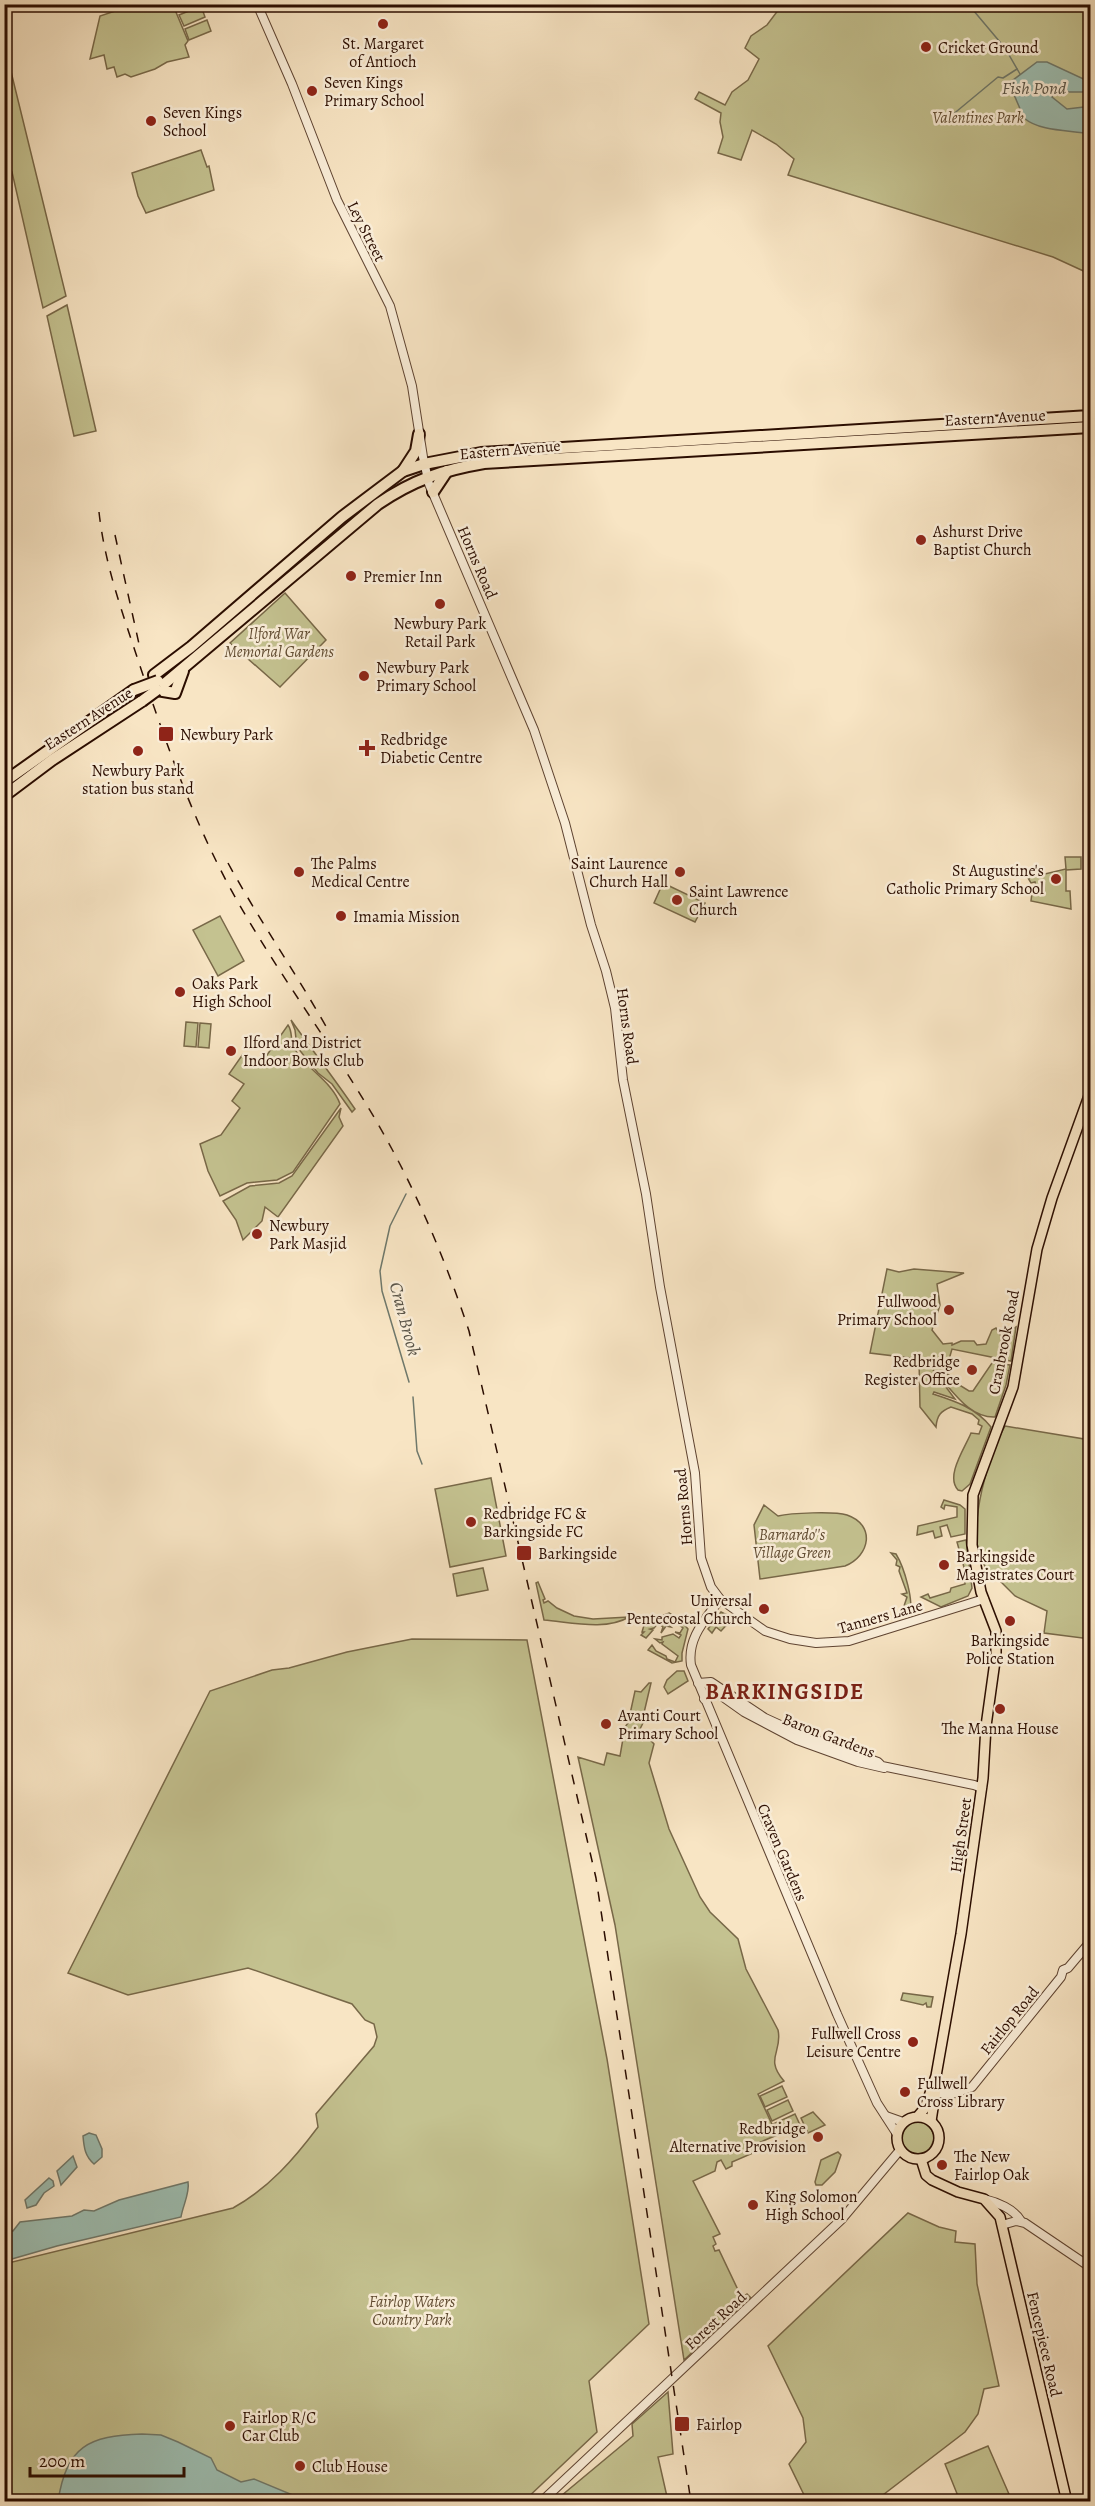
<svg xmlns="http://www.w3.org/2000/svg" width="1095" height="2506" font-family="Alegreya,serif">
<style>
.green{fill:#c4c290;stroke:#786848;stroke-width:1.5}
.water{fill:#9dbfb3;stroke:#6f786b;stroke-width:1.5;fill-rule:evenodd}
.lines{fill:none;stroke-linecap:round;stroke-linejoin:round}
.stream{stroke:#6f786b;stroke-width:1.5}
.tertiary-casing{stroke:#5e4331;stroke-width:10}
.primary-casing{stroke:#2b0d00;stroke-width:12}
.trunk-casing{stroke:#2b0d00;stroke-width:14}
.tertiary{stroke:#faeed9;stroke-width:8}
.primary{stroke:#f8e5c4;stroke-width:9}
.trunk{stroke:#f8e5c4;stroke-width:10}
.rail{stroke:#2b0d00;stroke-width:1.5;stroke-dasharray:10 10;stroke-linecap:butt}
.trunk-bridge-casing{stroke:#2b0d00;stroke-width:14;stroke-linecap:butt}
.trunk-bridge{stroke:#f8e5c4;stroke-width:10}
.poi-dot{fill:#8f2418;stroke:#faeed9;stroke-width:2}
.labels{text-anchor:middle;stroke-width:5;stroke-linejoin:round;paint-order:stroke}
.poi-label{font-size:16px;fill:#2b0d00;stroke:#faeed9;text-anchor:start}
.park-label{font-size:16px;font-style:italic;fill:#614c32;stroke:#faeed9}
.street-label{font-size:16px;fill:#2b0d00;stroke:#faeed9}
.water-label{font-size:18px;font-style:italic;fill:#595448;stroke:#faeed9}
.district-label{font-size:22px;font-weight:bold;letter-spacing:1.5px;fill:#7a1f14;stroke:#faeed9}
</style>
<rect width="100%" height="100%" fill="#f8e5c4"/>
<filter id="stains"><feTurbulence type="fractalNoise" baseFrequency=".00333" numOctaves="4"/><feColorMatrix values="0 0 0 0 .2 0 0 0 0 .09 0 0 0 0 .02 0 0 0 .5 -.17"/></filter>
<radialGradient id="worn" r=".72"><stop offset=".6" stop-color="#630" stop-opacity="0"/><stop offset="1" stop-color="#630" stop-opacity=".3"/></radialGradient>
<g class="green">
<path d="M136,4l37,1 15,36 -3,4 4,12 -22,5 -12,7 -24,8 -6,-3 -8,3 -3,-10 -7,2 -3,-14 -14,4 10,-43z"/>
<path d="M782,5h308v269l-37,-17 -265,-82 6,-16 -18,-15 -24,-14 -11,30 -23,-7 5,-16 -3,-15 1,-9 -26,-14 4,-7 26,13 7,-13 16,-12 11,-21 -14,-11 6,-12 16,-11z"/>
<path d="M201,6l4,11 -21,9 -5,-11z"/>
<path d="M207,20l4,11 -22,9 -4,-11z"/>
<path d="M4,43l62,253 -23,12 -31,-136h-7z"/>
<path d="M201,150l6,17 2,-1 5,24 -68,23 -8,-17 -6,-23z"/>
<path d="M67,305l29,126 -22,5 -27,-120z"/>
<path d="M285,593l41,47 -46,47 -50,-44z"/>
<path d="M1065,857h16v12l-15,1v21h4l1,18 -40,-8 1,-8 5,-5 -2,-6 -4,1 -3,-5 38,-9z"/>
<path d="M663,883l42,20 -10,19 -41,-19z"/>
<path d="M220,916l24,45 -26,15 -25,-46z"/>
<path d="M291,1020c21,30 43,58 64,89l-3,3 -20,-28 -14,-11 -21,-26 -2,-17z"/>
<path d="M186,1022l12,1 -2,24 -12,-1z"/>
<path d="M200,1023l11,1 -2,24 -11,-1z"/>
<path d="M288,1025c5,7 2,15 6,23 12,21 38,33 46,56l-47,68 -16,8 -30,3 -27,13 -12,-25 -8,-27 21,-9 19,-27 -8,-7 12,-17 -15,-10 14,-20 17,11z"/>
<path d="M341,1108l-2,9 4,9 -65,91 -13,-10 -3,14 -19,19 -7,-20 -13,-19 27,-15 29,-3 13,-7z"/>
<path d="M887,1269l12,3 15,-3 50,4 -27,11 3,21 -8,25 11,14 9,-1v2l9,-4h13l3,4 9,-1 6,-14 4,-2 5,8 15,-9 -5,34 -59,-12 -7,24 4,2 -1,3 21,13h4l19,-28 18,2 -4,20 -11,32c-28,1 -44,-30 -62,-47l22,29 -21,-7 -1,2c22,7 43,14 58,33l-21,57 -8,7 -4,-1c-13,-14 7,-42 13,-57l8,1 3,-8 -4,-2 1,-4 -7,-6 -21,-7c-10,4 -14,8 -15,20l-16,-20 -1,-48 -49,-6z"/>
<path d="M1005,1426l85,14v199l-46,-6 3,-22 -32,-15 -21,-21 -8,6 -2,-8 2,-4c-1,-4 -5,-9 -6,-12 -12,-31 9,-105 25,-131z"/>
<path d="M491,1478l15,78 -56,11 -15,-78z"/>
<path d="M944,1500l16,5 5,4v25l-14,3 -4,-12 -7,2 2,9 -7,2 -2,-7 -16,4 1,-9 39,-9v-10l-12,-2 -1,4 -3,-2z"/>
<path d="M764,1505l14,11c13,-3 56,-5 69,-1 29,10 23,41 -2,51l-85,13 -6,-54z"/>
<path d="M966,1540l6,48 -4,8 -27,11 -20,-10 7,-3 2,4 20,-6 1,-4 14,-4v-13l-8,-29z"/>
<path d="M891,1553l5,1c8,13 19,49 13,61l-7,-3 5,-15 -5,-3 5,-1 -8,-22 1,-4 -4,-2 1,-5z"/>
<path d="M483,1568l5,22 -31,6 -4,-22z"/>
<path d="M538,1582l7,17 -2,1 1,3 4,-2 9,7 17,8 19,3 36,-2c-23,14 -59,5 -85,3l-8,-37z"/>
<path d="M721,1612l12,6 -12,13 -5,-4 -4,6 -4,-4z"/>
<path d="M669,1613l11,7 -3,3 -6,-4 -3,5 3,3 -5,-1 -5,7 2,-6 -5,-4 -4,5 -4,1 3,1 -7,8 -5,-3 3,-3h-2l3,-10z"/>
<path d="M680,1620l8,9 -6,24v8l-10,2 -24,-13 4,-5 4,6 10,5 1,3 8,3 3,-6 -16,-12 1,-2 -3,1 -5,-4 7,1v-3l11,-3 6,4 2,-3 -6,-3 5,1 3,-5 -5,-4z"/>
<path d="M412,1639l115,1 80,419 42,265 -60,57 8,51 -73,69h-519l-1,-237 229,-56c36,-20 61,-49 85,-81l-2,-13 58,-68 3,-9 -3,-13 -9,-4 -13,-16 -104,-36 -120,27 -60,-22 142,-282 62,-21 17,-2 58,-16z"/>
<path d="M677,1671h7l4,10 -20,13 -4,-7 3,-7z"/>
<path d="M649,1683h2l-8,34 -13,-3 5,-23 6,1z"/>
<path d="M633,1716l12,3 -5,10 14,15 -5,19 20,66 31,68 10,15 28,27 8,30 32,61c5,22 -14,28 6,51l-26,13 19,41 -21,9 -3,9 -21,9v4l-6,3 -5,-9 -4,2 -2,9 -22,10 27,53 -7,3 3,7 -3,2 2,5 4,-1 20,42 5,4 3,-2 4,4 -67,62 -69,-435 -37,-168 26,8 3,-12 13,3 5,-29z"/>
<path d="M903,1993l30,4 -2,10h-4l-1,-4 -3,2 -22,-5z"/>
<path d="M782,2086l5,11 -22,10 -5,-11z"/>
<path d="M788,2100l5,11 -21,10 -5,-11z"/>
<path d="M813,2112l12,13 -17,8 -7,-15z"/>
<path d="M795,2114l5,11 -22,10 -5,-11z"/>
<path d="M920,2120l9,4 6,13 -6,14c-18,11 -36,-8 -24,-26z"/>
<path d="M838,2152l3,3 -6,17 -13,13h-6l-1,-3 6,-22z"/>
<path d="M908,2213l31,14 17,4 -1,11 20,2 2,40 22,102 -15,3 -6,25 -13,18 -90,69h-68l-18,-37 17,-22 -3,-24 -35,-72z"/>
<path d="M668,2392l5,62 -15,3 10,44h-113l78,-65 -1,-12z"/>
<path d="M988,2446l24,55h-52l-15,-37z"/>
</g>
<g class="water">
<path d="M1037,62h10l43,20v52c-19,-4 -50,-2 -66,-16l-15,-35zM1062,89l7,3h17l4,8 -6,7 -17,2 -15,-12 2,-5z"/>
<path d="M89,2133l7,2 6,14v8l-8,7c-9,-8 -10,-16 -11,-28z"/>
<path d="M73,2156l4,11 -16,18 -4,-14z"/>
<path d="M49,2178l4,3 1,5 -10,7 -8,12 -9,3 -2,-8z"/>
<path d="M188,2182c2,11 -5,23 -7,35l-124,29 -52,15v-36l3,6h5l7,-9 52,-6 12,-6 10,1 25,-11z"/>
<path d="M142,2434l19,1 17,7 33,16 6,12 24,12 13,-3 53,22h-249c9,-55 30,-65 84,-67z"/>
</g>
<g class="lines">
<g class="stream">
<path d="M968,4l37,44 15,26"/>
<path d="M945,121l53,-44 5,1 14,-9"/>
<path d="M406,1194l-16,32 -10,45 2,20 27,91"/>
<path d="M413,1397l4,54 5,13"/>
</g>
<defs>
<g id="tertiary">
<path d="M257,4l35,80 45,116 53,106 22,80 11,71 6,27 105,246 31,93 26,102 15,46 9,37 8,72 23,114 14,93 35,186 6,85 10,29 9,12 45,32 25,8 26,4 33,-2 135,-42"/>
<path d="M720,1599c-15,21 -33,39 -29,66l146,349 40,89 20,31"/>
<path d="M698,1683l13,-1 54,36 35,16 78,28 4,4 92,19 8,3"/>
<path d="M704,1699l9,-4h7l24,17 53,28 61,22 26,6"/>
<path d="M936,2093l16,1 20,-7 89,-110 2,-7 5,-2 22,-26"/>
<path d="M886,2116l17,6"/>
<path d="M984,2199c13,3 30,10 37,22"/>
<path d="M1002,2225l14,-4 9,2 65,44"/>
<path d="M541,2502l301,-283 58,-69"/>
</g>
<g id="primary">
<path d="M919,2115l6,-7 11,-32 25,-142 22,-156 3,-52 10,-72v-23l-15,-39 -9,-47 1,-50 40,-108 24,-138 15,-51 38,-105"/>
<circle cx="918" cy="2138" r="21"/>
<path d="M931,2121l6,-39"/>
<path d="M921,2159l5,16 6,5 26,12 26,7 16,18 67,285"/>
</g>
<g id="trunk">
<path d="M403,471l13,-20 3,-17"/>
<path d="M433,492l14,-21"/>
<path d="M154,675l37,-28 151,-130 61,-46 21,-7 57,-11 609,-37"/>
<path d="M157,690l221,-186c35,-24 65,-34 106,-41l606,-36"/>
<path d="M157,690l18,3 8,-22"/>
<path d="M4,782l130,-92"/>
<path d="M4,796l48,-36 90,-59"/>
</g>
</defs>
<use href="#tertiary" class="tertiary-casing"/>
<use href="#primary" class="primary-casing"/>
<use href="#trunk" class="trunk-casing"/>
<use href="#tertiary" class="tertiary"/>
<use href="#primary" class="primary"/>
<use href="#trunk" class="trunk"/>
<g class="rail">
<path d="M99,512c6,55 25,105 42,157 27,80 56,162 98,235 48,84 108,161 154,247 31,58 55,117 76,180l127,547 95,624"/>
<path d="M115,535l24,109"/>
<path d="M228,863c31,57 68,110 100,167"/>
</g>
<defs>
<g id="trunk-bridge">
<path d="M134,690l24,-9"/>
<path d="M142,701l15,-11"/>
</g>
</defs>
<use href="#trunk-bridge" class="trunk-bridge-casing"/>
<use href="#trunk-bridge" class="trunk-bridge"/>
</g>
<g class="poi-dot">
<circle cx="383" cy="24" r="6"/>
<circle cx="926" cy="47" r="6"/>
<circle cx="312" cy="91" r="6"/>
<circle cx="151" cy="121" r="6"/>
<circle cx="921" cy="540" r="6"/>
<circle cx="351" cy="576" r="6"/>
<circle cx="440" cy="604" r="6"/>
<circle cx="364" cy="676" r="6"/>
<rect x="158" y="726" width="16" height="16" rx="3"/>
<path d="M364 739h6v6h6v6h-6v6h-6v-6h-6v-6h6z"/>
<circle cx="138" cy="751" r="6"/>
<circle cx="299" cy="872" r="6"/>
<circle cx="680" cy="872" r="6"/>
<circle cx="1056" cy="879" r="6"/>
<circle cx="677" cy="900" r="6"/>
<circle cx="341" cy="916" r="6"/>
<circle cx="180" cy="992" r="6"/>
<circle cx="231" cy="1051" r="6"/>
<circle cx="257" cy="1234" r="6"/>
<circle cx="949" cy="1310" r="6"/>
<circle cx="972" cy="1370" r="6"/>
<circle cx="471" cy="1522" r="6"/>
<rect x="516" y="1545" width="16" height="16" rx="3"/>
<circle cx="944" cy="1565" r="6"/>
<circle cx="764" cy="1609" r="6"/>
<circle cx="1010" cy="1621" r="6"/>
<circle cx="1000" cy="1709" r="6"/>
<circle cx="606" cy="1724" r="6"/>
<circle cx="913" cy="2042" r="6"/>
<circle cx="905" cy="2092" r="6"/>
<circle cx="818" cy="2137" r="6"/>
<circle cx="942" cy="2165" r="6"/>
<circle cx="753" cy="2205" r="6"/>
<rect x="674" y="2416" width="16" height="16" rx="3"/>
<circle cx="230" cy="2426" r="6"/>
<circle cx="300" cy="2466" r="6"/>
</g>
<g class="labels">
<g class="poi-label">
<text x="383" y="49" text-anchor="middle">St. Margaret<tspan x="383" dy="18">of Antioch</tspan></text>
<text x="938" y="53">Cricket Ground</text>
<text x="324" y="88">Seven Kings<tspan x="324" dy="18">Primary School</tspan></text>
<text x="163" y="118">Seven Kings<tspan x="163" dy="18">School</tspan></text>
<text x="933" y="537">Ashurst Drive<tspan x="933" dy="18">Baptist Church</tspan></text>
<text x="363" y="582">Premier Inn</text>
<text x="440" y="629" text-anchor="middle">Newbury Park<tspan x="440" dy="18">Retail Park</tspan></text>
<text x="376" y="673">Newbury Park<tspan x="376" dy="18">Primary School</tspan></text>
<text x="180" y="740">Newbury Park</text>
<text x="380" y="745">Redbridge<tspan x="380" dy="18">Diabetic Centre</tspan></text>
<text x="138" y="776" text-anchor="middle">Newbury Park<tspan x="138" dy="18">station bus stand</tspan></text>
<text x="311" y="869">The Palms<tspan x="311" dy="18">Medical Centre</tspan></text>
<text x="668" y="869" text-anchor="end">Saint Laurence<tspan x="668" dy="18">Church Hall</tspan></text>
<text x="1044" y="876" text-anchor="end">St Augustine's<tspan x="1044" dy="18">Catholic Primary School</tspan></text>
<text x="689" y="897">Saint Lawrence<tspan x="689" dy="18">Church</tspan></text>
<text x="353" y="922">Imamia Mission</text>
<text x="192" y="989">Oaks Park<tspan x="192" dy="18">High School</tspan></text>
<text x="243" y="1048">Ilford and District<tspan x="243" dy="18">Indoor Bowls Club</tspan></text>
<text x="269" y="1231">Newbury<tspan x="269" dy="18">Park Masjid</tspan></text>
<text x="937" y="1307" text-anchor="end">Fullwood<tspan x="937" dy="18">Primary School</tspan></text>
<text x="960" y="1367" text-anchor="end">Redbridge<tspan x="960" dy="18">Register Office</tspan></text>
<text x="483" y="1519">Redbridge FC &amp;<tspan x="483" dy="18">Barkingside FC</tspan></text>
<text x="538" y="1559">Barkingside</text>
<text x="956" y="1562">Barkingside<tspan x="956" dy="18">Magistrates Court</tspan></text>
<text x="752" y="1606" text-anchor="end">Universal<tspan x="752" dy="18">Pentecostal Church</tspan></text>
<text x="1010" y="1646" text-anchor="middle">Barkingside<tspan x="1010" dy="18">Police Station</tspan></text>
<text x="618" y="1721">Avanti Court<tspan x="618" dy="18">Primary School</tspan></text>
<text x="1000" y="1734" text-anchor="middle">The Manna House</text>
<text x="901" y="2039" text-anchor="end">Fullwell Cross<tspan x="901" dy="18">Leisure Centre</tspan></text>
<text x="917" y="2089">Fullwell<tspan x="917" dy="18">Cross Library</tspan></text>
<text x="806" y="2134" text-anchor="end">Redbridge<tspan x="806" dy="18">Alternative Provision</tspan></text>
<text x="954" y="2162">The New<tspan x="954" dy="18">Fairlop Oak</tspan></text>
<text x="765" y="2202">King Solomon<tspan x="765" dy="18">High School</tspan></text>
<text x="242" y="2423">Fairlop R/C<tspan x="242" dy="18">Car Club</tspan></text>
<text x="696" y="2430">Fairlop</text>
<text x="312" y="2472">Club House</text>
</g>
<g class="park-label">
<text x="978" y="123">Valentines Park</text>
<text x="279" y="639">Ilford War<tspan x="279" dy="18">Memorial Gardens</tspan></text>
<text x="792" y="1540">Barnardo''s<tspan x="792" dy="18">Village Green</tspan></text>
<text x="412" y="2307">Fairlop Waters<tspan x="412" dy="18">Country Park</tspan></text>
</g>
<g class="street-label">
<text transform="translate(367 231) rotate(63)" y="6">Ley Street</text>
<text transform="translate(995 417) rotate(-3)" y="6">Eastern Avenue</text>
<text transform="translate(510 449) rotate(-5)" y="6">Eastern Avenue</text>
<text transform="translate(478 562) rotate(67)" y="6">Horns Road</text>
<text transform="translate(88 718) rotate(-33)" y="6">Eastern Avenue</text>
<text transform="translate(628 1026) rotate(82)" y="6">Horns Road</text>
<text transform="translate(1003 1342) rotate(-79)" y="6">Cranbrook Road</text>
<text transform="translate(683 1507) rotate(-95)" y="6">Horns Road</text>
<text transform="translate(880 1616) rotate(-16)" y="6">Tanners Lane</text>
<text transform="translate(829 1735) rotate(21)" y="6">Baron Gardens</text>
<text transform="translate(960 1835) rotate(-82)" y="6">High Street</text>
<text transform="translate(783 1852) rotate(67)" y="6">Craven Gardens</text>
<text transform="translate(1009 2020) rotate(-51)" y="6">Fairlop Road</text>
<text transform="translate(715 2320) rotate(-43)" y="6">Forest Road</text>
<text transform="translate(1045 2344) rotate(77)" y="6">Fencepiece Road</text>
</g>
<g class="water-label">
<text x="1034" y="94">Fish Pond</text>
<text transform="translate(405 1319) rotate(75)" y="6">Cran Brook</text>
</g>
<g class="district-label">
<text x="785" y="1699">BARKINGSIDE</text>
</g>
</g>
<rect width="1095" height="2506" fill="none" stroke="#f8e5c4" stroke-width="24"/>
<rect x="6" y="6" width="1083" height="2494" fill="none" stroke="#2b0d00" stroke-width="3"/>
<rect x="12" y="12" width="1071" height="2482" fill="none" stroke="#2b0d00" stroke-width="1.5"/>
<path d="M30 2467v9h154v-9" fill="none" stroke="#2b0d00" stroke-width="3"/>
<text x="39" y="2467" font-size="18" fill="#2b0d00" stroke="#faeed9" stroke-width="4.5" paint-order="stroke">200 m</text>
<rect width="100%" height="100%" filter="url(#stains)"/>
<rect width="100%" height="100%" fill="url(#worn)"/>
</svg>
